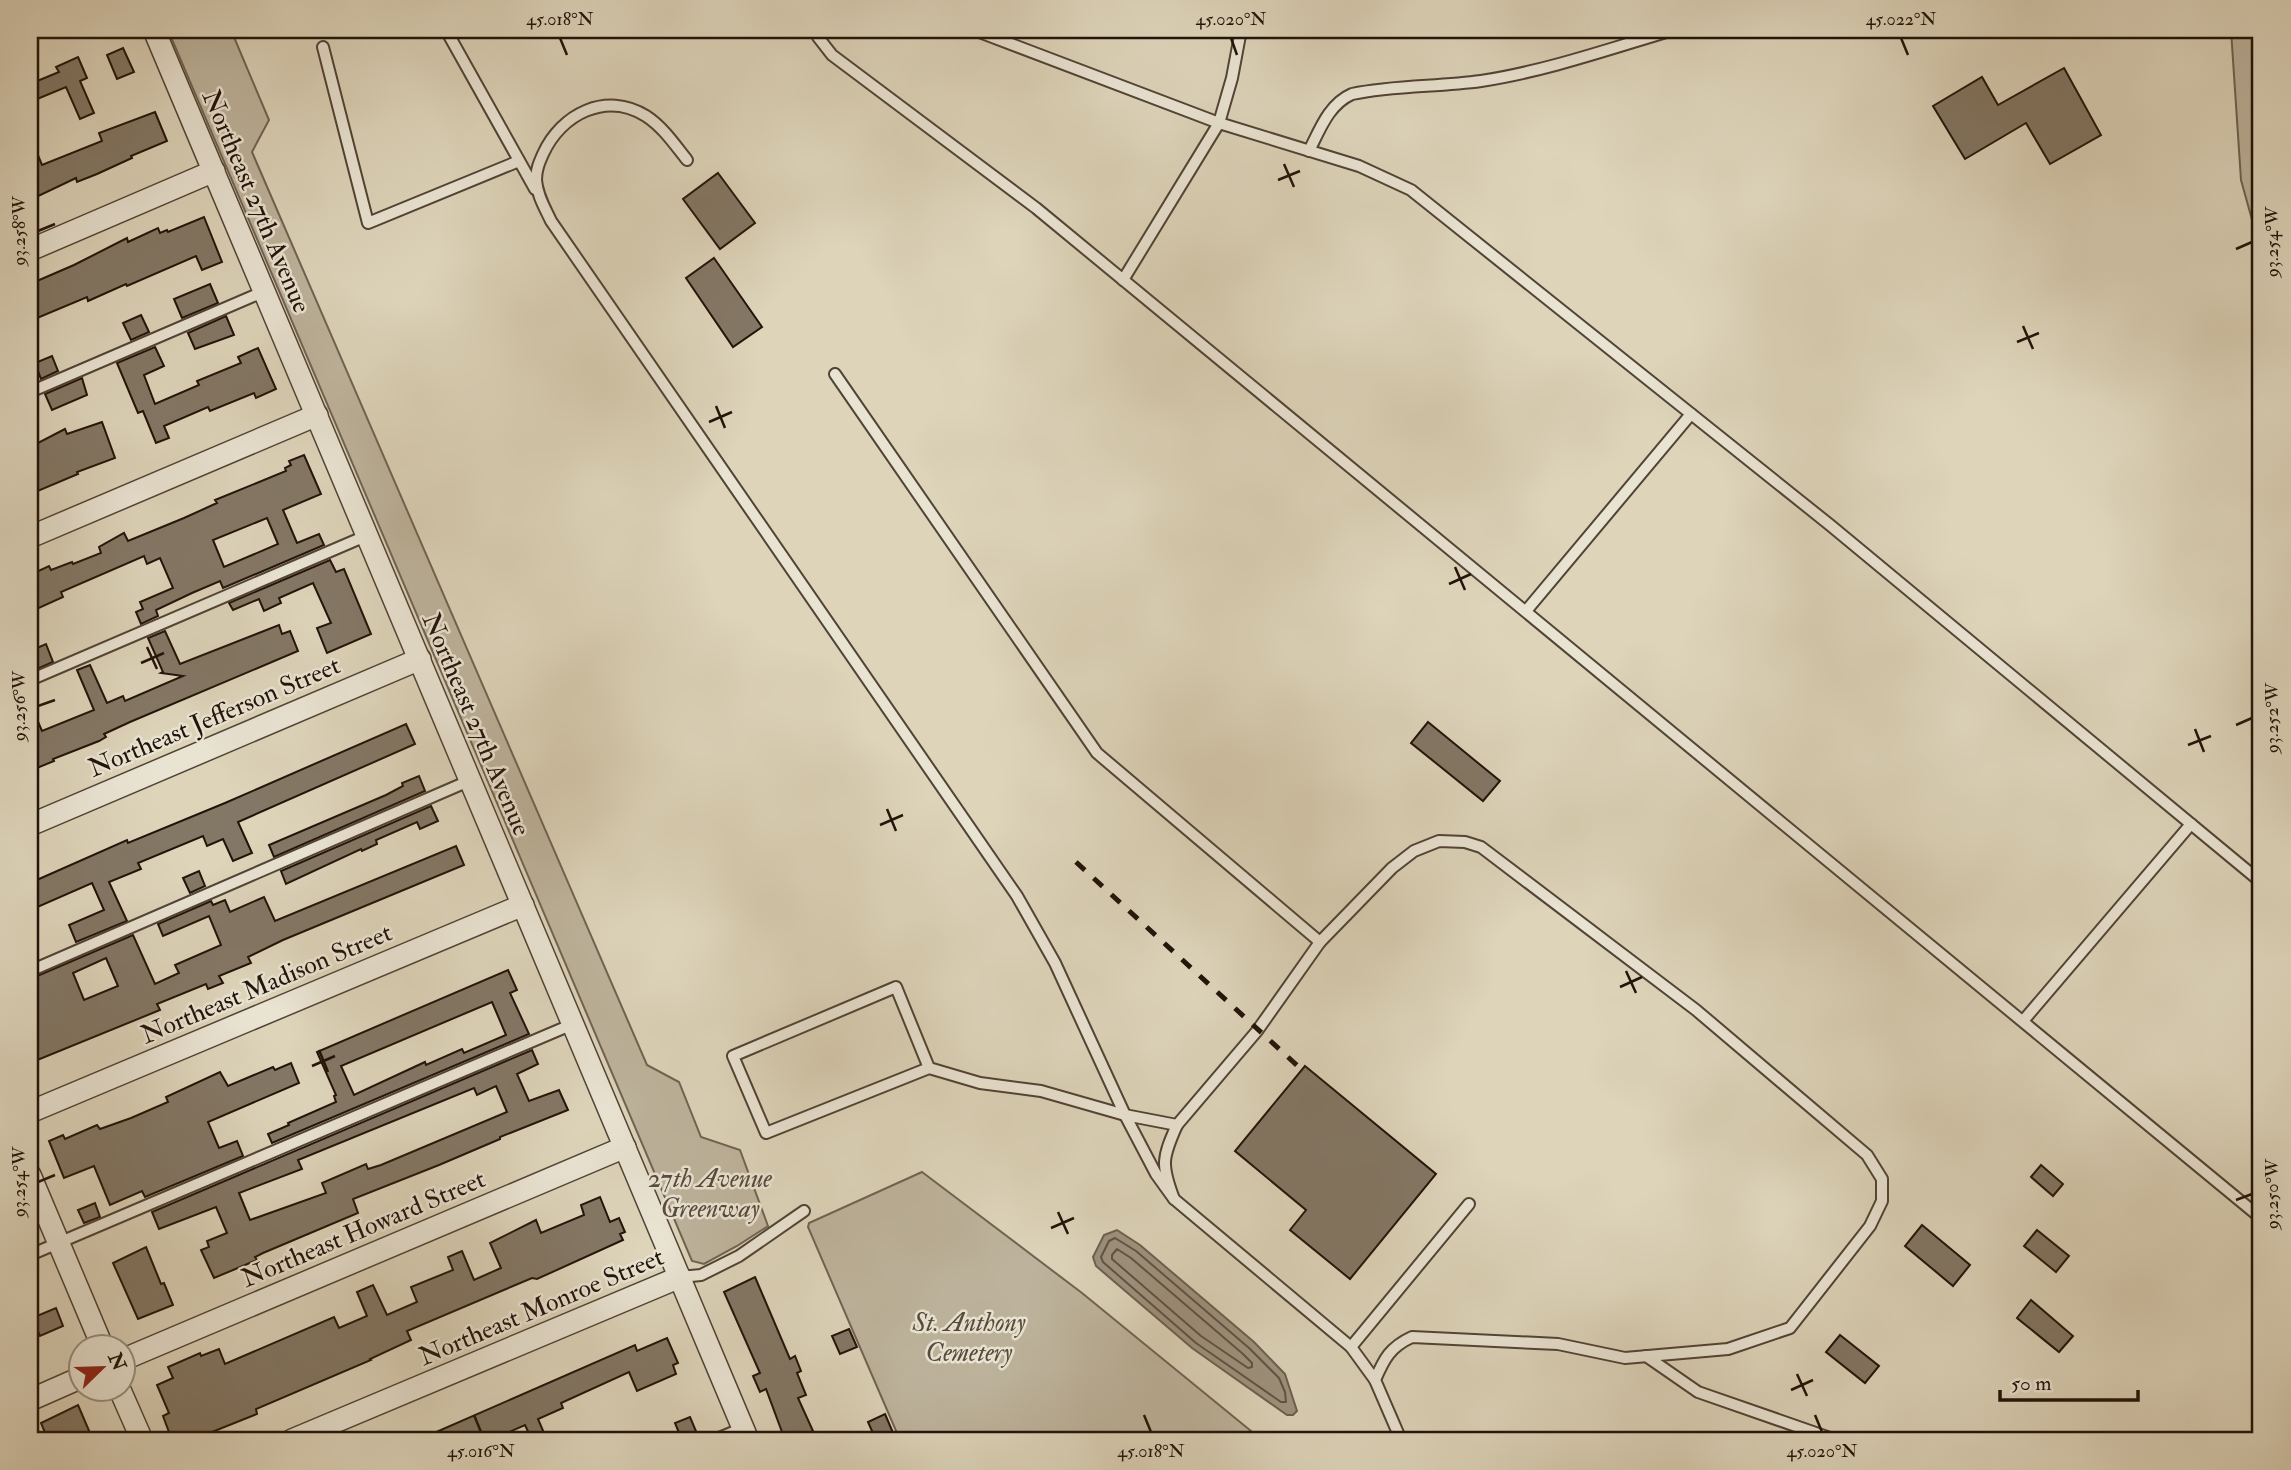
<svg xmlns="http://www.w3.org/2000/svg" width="2291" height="1470" font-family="'IM FELL Double Pica',serif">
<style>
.green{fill:#bdb39c;stroke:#706352;stroke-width:2}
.water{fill:#9d927e;stroke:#6c5f4f;stroke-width:2}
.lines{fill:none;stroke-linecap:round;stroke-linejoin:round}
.shore{stroke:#605244;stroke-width:2}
.building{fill:#837765;stroke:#221309;stroke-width:2;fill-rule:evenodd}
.lane-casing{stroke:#514335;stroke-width:14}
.street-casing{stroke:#514335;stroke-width:24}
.lane{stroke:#e9e3d2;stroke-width:10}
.street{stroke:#e9e3d2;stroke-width:21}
.rail{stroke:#221309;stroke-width:5;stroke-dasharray:12 12;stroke-linecap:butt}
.ticks{fill:none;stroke:#221309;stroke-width:2.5}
.labels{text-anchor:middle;stroke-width:5;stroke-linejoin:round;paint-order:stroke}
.street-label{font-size:26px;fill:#221309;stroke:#e9e3d2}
.park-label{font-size:26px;font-style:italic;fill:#584b3c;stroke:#e9e3d2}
.neatline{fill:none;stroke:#221309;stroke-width:2.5}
.ticks-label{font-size:18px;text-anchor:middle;fill:#221309}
</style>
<rect width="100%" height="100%" fill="#ddd4ba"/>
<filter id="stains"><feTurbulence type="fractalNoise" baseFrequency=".00286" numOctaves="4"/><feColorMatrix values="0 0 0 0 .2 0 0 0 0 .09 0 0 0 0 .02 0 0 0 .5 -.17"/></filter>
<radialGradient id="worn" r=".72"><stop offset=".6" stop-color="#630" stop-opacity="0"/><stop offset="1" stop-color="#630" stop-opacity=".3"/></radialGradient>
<g class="green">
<path d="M168,30h63l38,90 -17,32 395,913 32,17 22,55 39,13 28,76 -31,20 -33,18 -12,-3z"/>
<path d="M2231,30h30v222l-20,-72z"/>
<path d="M922,1172l160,121 180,147h-362l-92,-213 1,-4z"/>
</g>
<path class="water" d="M1117,1230l23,15 114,97 31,32 12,37 -4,4h-6l-95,-67 -96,-82 -3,-9 11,-22z"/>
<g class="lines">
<g class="shore">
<path d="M1115,1238l21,13 113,97 30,30 6,14 1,10h-5l-85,-59 -93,-81 -2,-5 8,-16z"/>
<path d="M1117,1249l14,9 112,96 9,9v4l-4,1 -47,-32 -89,-77v-4z"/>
</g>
</g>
<g class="building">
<path d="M123,48l11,24 -17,7 -10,-24z"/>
<path d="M78,57l9,21 -7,3 14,32 -14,6 -14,-32 -36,15v-18l29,-12 -3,-5z"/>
<path d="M2064,68l37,67 -51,29 -24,-41 -61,36 -32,-53 49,-29 16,28z"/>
<path d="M155,112l12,29 -36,15 1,2 -35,16 -20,8 -1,-4 -46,22v-64l12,29 60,-24 -3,-8z"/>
<path d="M718,173l37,50 -35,26 -37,-50z"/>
<path d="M204,217l18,45 -20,8 -6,-14 -69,30 -1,-2 -38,17 -1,-4 -57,24v-37l44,-19 53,-27 1,4 30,-14 2,5 7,-3 1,2z"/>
<path d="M714,258l48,69 -29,20 -47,-69z"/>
<path d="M210,284l8,19 -36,15 -8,-19z"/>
<path d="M141,315l8,17 -18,8 -8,-17z"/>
<path d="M226,316l8,19 -39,14 -7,-16z"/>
<path d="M155,347l9,19 -20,9 11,29 44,-19 -2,-4 44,-18 -3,-6 20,-9 18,41 -20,9 -2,-5 -44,18 -2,-4 -44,19 5,12 -13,5 -13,-32 -5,2 -21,-50z"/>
<path d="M52,356l6,15 -17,8 -6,-16z"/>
<path d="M82,378l5,17 -35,15 -7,-16z"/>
<path d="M102,422l13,36 -38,14 1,2 -45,19 -3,-8v-38l35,-18 2,5z"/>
<path d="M304,455l17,39 -38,16 14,33 22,-9 5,11 -101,43 -3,-7 -28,12 -36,17 2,6 -17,8 -5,-12 7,-3 -3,-7 33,-14 -13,-30 -13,6 -3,-8 -83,36 2,5 -33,15v-37l19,-9 2,4 21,-8 1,2 28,-11 -2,-6 25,-14 4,8 56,-23 33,-15 -2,-3 71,-29 -1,-3 6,-3 -2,-4zM267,518l11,26 -54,23 -11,-27z"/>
<path d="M330,560l6,12 8,-3 27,65 -44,19 -10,-25 14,-5 -18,-40 -34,15 2,5 -17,8 -5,-12 -26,11 -4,-7z"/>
<path d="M279,625l3,9 8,-3 8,20 -168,71 -26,12 2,3 -7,4 -46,18 1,2 -17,7 -7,-17v-48l12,28 52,-21 -17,-40 13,-5 17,38 16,-7 2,5 58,-25 -22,-3 2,-1 -15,-34 17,-7 15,33z"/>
<path d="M46,644l7,18 -23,10v-21z"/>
<path d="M1428,722l72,59 -17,20 -72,-58z"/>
<path d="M406,724l9,20 -177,78 14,31 -19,8 -10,-22 -16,7 -4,-10 -65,27 3,6 -32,13 18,39 -51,21 -7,-17 35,-15 -12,-27 -59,26 -3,-8v-18l97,-43 1,3 97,-40z"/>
<path d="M419,776l6,15 -151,66 -5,-12 117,-50 17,-9 -1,-3z"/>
<path d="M431,806l7,15 -18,8 -3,-7 -41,18 1,4 -15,7 -1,-2 -75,35 -5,-13z"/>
<path d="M456,846l8,19 -181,75 -35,17 3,6 -32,13 4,7 -15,6 -2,-5 -49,20 3,6 -130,53v-84l103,-44 22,49 24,-11 -4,-8 46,-20 -12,-29 -46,20 -5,-12 53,-23 2,4 12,-5 5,12 34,-15 11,24zM106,958l12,28 -34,14 -11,-27z"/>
<path d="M199,871l6,15 -15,7 -7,-15z"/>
<path d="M508,970l9,20 -7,3 19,41 -257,109 -4,-9 21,-9 -1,-2 48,-21 -2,-6 2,-1 -19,-43zM492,1002l14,33 -42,18 -2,-4 -36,16 -1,-3 -71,33 -13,-29z"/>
<path d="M532,1050l6,14 -21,10 12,27 30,-11 9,20 -68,27v2l-61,26 -86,34 5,14 -95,40 -8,4 2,3 -43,18 -13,-28 8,-3 -2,-6 20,-8 -11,-26 -57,22 -7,-17zM496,1086l11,26 -126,53 -13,4 -2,-5 -44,19 4,10 -76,27 -11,-27 63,-24 -4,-9 176,-72 3,7z"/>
<path d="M291,1063l8,20 -91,39 11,26 18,-7 6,15 -98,41 -3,-6 -32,14 -16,-39 -30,12 -15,-37 14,-6 2,4 32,-14 3,4 31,-11 37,-16 -2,-5 54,-25 8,14 45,-19 2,3z"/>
<path d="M1305,1066l131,108 -86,105 -60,-49 16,-20 -71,-59z"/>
<path d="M2041,1165l22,19 -10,12 -22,-19z"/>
<path d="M600,1197l10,25 9,-4 6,14 -5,2 3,6 -86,39 -5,-1 -125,53 4,9 -41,19 1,1 -115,49 1,5 -65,26h-20l-9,-24 6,-3 -12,-28 16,-7 -5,-11 32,-14 1,3 18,-7 6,15 109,-47 5,11 28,-12 -10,-24 16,-7 14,30 30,-13 -6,-15 42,-17 -5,-13 14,-6 12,29 27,-12 -11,-25 46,-23 5,13 43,-18 -3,-10z"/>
<path d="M95,1203l5,14 -16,6 -6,-13z"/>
<path d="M1922,1225l48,40 -17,21 -48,-40z"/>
<path d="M2037,1230l32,26 -13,16 -32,-26z"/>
<path d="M146,1247l15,37 3,-1 9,22 -35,14 -25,-56z"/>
<path d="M755,1277l35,82 5,-3 6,15 -4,2 9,22 -8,3 15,33 -23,9h-5l-19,-51 -6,3 -7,-16 7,-3 -36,-81z"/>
<path d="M2031,1300l42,36 -14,16 -42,-34z"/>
<path d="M56,1308l7,18 -23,10 -8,-18z"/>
<path d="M849,1329l8,18 -17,7 -8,-18z"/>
<path d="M1840,1335l39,31 -14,17 -39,-31z"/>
<path d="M667,1338l11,25 -5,2 3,9 -39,17 -8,-19 -68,31 2,5 -25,11 9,21h-15l-7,-15 -34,15h-73l217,-95 2,6z"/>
<path d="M78,1405l15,35h-45l-7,-17z"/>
<path d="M885,1414l9,21 -18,5 -8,-18z"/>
<path d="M690,1417l8,19 -16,4 -7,-17z"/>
</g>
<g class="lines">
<defs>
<g id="lane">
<path d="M446,30l89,159"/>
<path d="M815,30l3,7 14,18 204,153 1225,1010"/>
<path d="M974,30l245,93 140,43 52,24 419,335 431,357"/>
<path d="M323,47l45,176 151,-62"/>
<path d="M1309,151c11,-22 20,-47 43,-57 42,-9 86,-7 129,-13 65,-10 128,-32 192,-51"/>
<path d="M687,160c-12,-15 -24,-33 -41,-44 -40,-25 -85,-2 -103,38 -4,9 -7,16 -7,26 1,15 9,28 15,41l466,675 38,67 70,152 31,59 18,25"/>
<path d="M1123,280l96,-157 13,-45 9,-48"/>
<path d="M835,374l262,379 223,189"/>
<path d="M30,392l235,-101"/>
<path d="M1526,611l165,-197"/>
<path d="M30,680l338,-145"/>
<path d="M30,971l441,-191"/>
<path d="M2023,1021l168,-197"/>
<path d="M929,1068l-33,-81 -163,69 33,77 163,-65 51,15 61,8 84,24 52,10 80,-94 63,-89 72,-74 22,-17 25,-10 26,1 16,5 215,163 171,145 15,24v22l-12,25 -80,102 -62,21 -103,9 -67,-14 -146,-7c-22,10 -28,22 -37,43l26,60"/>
<path d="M1177,1125c-15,33 -16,40 -3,74l177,148 24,33"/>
<path d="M30,1255l543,-231"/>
<path d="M680,1277l21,-2 38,-19 65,-45"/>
<path d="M1351,1347l118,-143"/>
<path d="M1646,1356l52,36 138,48"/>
<path d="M714,1440l29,-12"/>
</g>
<g id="street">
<path d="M154,30l594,1410"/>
<path d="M30,250l184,-79"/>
<path d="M30,537l287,-122"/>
<path d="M30,825l390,-166"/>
<path d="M30,1112l493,-207"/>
<path d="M30,1175l73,173"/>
<path d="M122,1360l503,-213"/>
<path d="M120,1390l22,50"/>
<path d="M30,1400l50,-22"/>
<path d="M292,1440l388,-163"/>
</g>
</defs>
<use href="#lane" class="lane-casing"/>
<use href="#street" class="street-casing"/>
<use href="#lane" class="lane"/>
<use href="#street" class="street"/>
<path class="rail" d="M1076,862l226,208"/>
</g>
<path class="ticks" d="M560,38l7,17M1231,38l6,17M1901,38l7,17M1284,164l10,23M1278,180l22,-9M38,231l17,-7M2236,249l16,-7M2023,326l10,23M2017,342l22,-9M716,406l9,22M709,422l23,-10M1455,567l10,23M1449,584l22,-10M147,647l10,22M141,663l23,-10M38,706l17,-6M2236,725l16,-7M2195,729l9,23M2188,745l23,-9M887,809l9,22M880,825l23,-10M1626,971l10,22M1620,987l22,-10M319,1050l9,22M312,1066l23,-10M38,1182l17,-7M2236,1200l16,-6M1058,1212l10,22M1051,1228l23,-10M1797,1374l10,22M1791,1390l22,-10M474,1415l7,17M1144,1415l7,17M1815,1415l7,17"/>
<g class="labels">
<g class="street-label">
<text transform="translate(257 201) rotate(67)" y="9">Northeast 27th Avenue</text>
<text transform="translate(214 716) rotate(-23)" y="9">Northeast Jefferson Street</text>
<text transform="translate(477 724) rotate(67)" y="9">Northeast 27th Avenue</text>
<text transform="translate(266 983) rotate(-23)" y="9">Northeast Madison Street</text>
<text transform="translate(363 1228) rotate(-23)" y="9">Northeast Howard Street</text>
<text transform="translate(541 1306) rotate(-23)" y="9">Northeast Monroe Street</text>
</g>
<g class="park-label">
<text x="710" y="1187">27th Avenue<tspan x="710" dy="30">Greenway</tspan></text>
<text x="969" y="1331">St. Anthony<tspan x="969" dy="30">Cemetery</tspan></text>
</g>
</g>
<rect width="2291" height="1470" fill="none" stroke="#ddd4ba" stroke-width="77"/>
<g transform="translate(102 1368) rotate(67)"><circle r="33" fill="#e9e3d2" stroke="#999082" stroke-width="2"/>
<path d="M0-5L12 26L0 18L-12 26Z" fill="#8f2418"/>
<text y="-10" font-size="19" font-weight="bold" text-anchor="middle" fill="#221309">N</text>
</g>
<path d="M2000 1390v10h138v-10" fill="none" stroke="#221309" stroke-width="3.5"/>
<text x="2011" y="1390" font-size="21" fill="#221309" stroke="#e9e3d2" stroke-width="5" paint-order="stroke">50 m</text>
<rect x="38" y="38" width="2214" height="1394" class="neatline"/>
<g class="ticks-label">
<text x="560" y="25">45.018°N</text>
<text x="1231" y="25">45.020°N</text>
<text x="1901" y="25">45.022°N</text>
<text transform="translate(19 231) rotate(-90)" y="6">93.258°W</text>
<text transform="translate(2272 242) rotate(-90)" y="6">93.254°W</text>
<text transform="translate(19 706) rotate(-90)" y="6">93.256°W</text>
<text transform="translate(2272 718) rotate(-90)" y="6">93.252°W</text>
<text transform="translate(19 1182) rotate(-90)" y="6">93.254°W</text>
<text transform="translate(2272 1194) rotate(-90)" y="6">93.250°W</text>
<text x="481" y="1457">45.016°N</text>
<text x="1151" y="1457">45.018°N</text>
<text x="1822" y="1457">45.020°N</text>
</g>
<rect width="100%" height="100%" filter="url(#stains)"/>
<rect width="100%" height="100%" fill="url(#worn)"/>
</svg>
